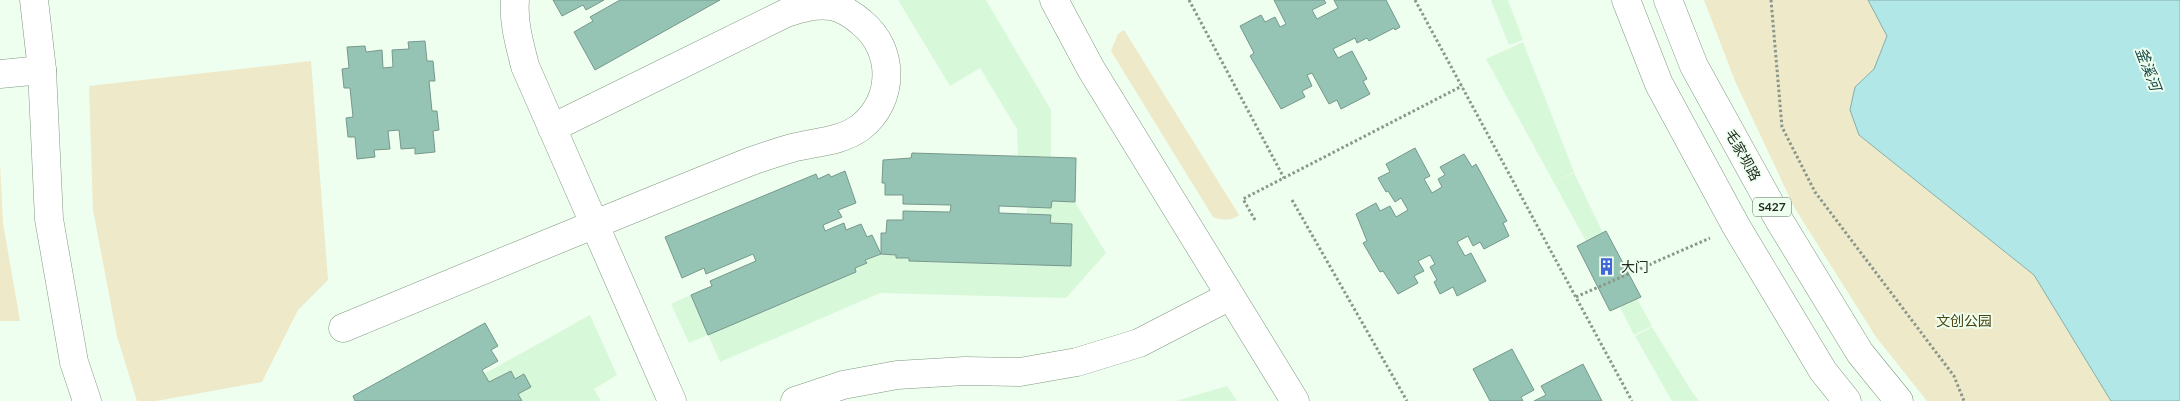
<svg xmlns="http://www.w3.org/2000/svg" width="2180" height="401" font-family="Lato,'Noto Sans SC',sans-serif">
<style>
.built{fill:#d8f8da}
.green{fill:#eee9c9}
.water{fill:#b1e7e6;stroke:#86aeab}
.building{fill:#96c4b4;stroke:#76988c}
.lines{fill:none;stroke-linecap:round;stroke-linejoin:round}
.minor-casing{stroke:#819882;stroke-width:29}
.major-casing{stroke:#819882;stroke-width:29}
.path{stroke:#8a978b;stroke-width:3;stroke-dasharray:2.5 2.5;stroke-linecap:butt}
.minor{stroke:#fff;stroke-width:28}
.major{stroke:#fff;stroke-width:28}
.labels{text-anchor:middle;stroke-width:4;stroke-linejoin:round;paint-order:stroke}
.shield{fill:#eefeef;stroke:#5e6a5f;stroke-width:1}
.shield-label{font-size:12px;font-weight:bold;fill:#202a21}
.street-label{font-size:14px;fill:#202a21;stroke:#eefeef}
.poi-label{font-size:14px;fill:#202a21;stroke:#eefeef;text-anchor:start}
.park-label{font-size:14px;fill:#4c4311;stroke:#eefeef}
.water-label{font-size:15px;font-style:italic;fill:#164746;stroke:#eefeef}
</style>
<rect width="100%" height="100%" fill="#eefeef"/>
<g class="built">
<path d="M898,0h88l65,110v47l-33,-1 -1,-27 -37,-61 -30,18z"/>
<path d="M1491,0h17l15,40 -14,5z"/>
<path d="M1523,42l51,130 -17,8 17,-7 29,60 -17,8 -100,-182z"/>
<path d="M1052,201l23,1 31,51 -40,45 -186,-5 -160,69 -12,-27 -19,8 -18,-39 20,-9 165,-23 -1,-4 11,-5 -1,-3 16,-6 15,1v3h13v3l116,4 2,-58z"/>
<path d="M1637,299l15,27 -18,9 -14,-28z"/>
<path d="M590,315l27,60 -23,14 7,12h-139l22,-27z"/>
<path d="M1652,327l40,65 7,9h-27l-37,-65z"/>
<path d="M1227,386l10,15h-61z"/>
</g>
<g class="green">
<path d="M1704,0h164l19,36 -13,33 -19,18 4,48 175,140 77,126h-184l-51,-64 -82,-130 -59,-126z"/>
<path d="M1124,30l115,185c-7,6 -18,5 -26,2l-102,-166 7,-17z"/>
<path d="M311,61l17,219 -30,30 -36,72 -106,19h-19l-20,-65 -24,-126 -4,-124z"/>
<path d="M0,163l3,60 17,98h-20z"/>
</g>
<path class="water" d="M1868,0h312v401h-69l-77,-126 -175,-140 -9,-25 5,-23 19,-18 13,-33z"/>
<g class="building">
<path d="M553,0h51l-18,10 -3,-5 -21,11z"/>
<path d="M620,0h100l-125,70 -21,-38 19,-11 -3,-4z"/>
<path d="M1274,0h50l2,3 -14,7 5,9 21,-11 -4,-8h52l14,27 -5,3 -1,-2 -25,13 -2,-3 -10,5 -2,-5 -22,11 5,9 14,-7 15,28 -4,2 7,13 -29,15 -4,-9 -8,4 -17,-31 -5,2 5,11 -10,5 3,6 -24,12 -31,-53 4,-3 -14,-27 21,-11 4,7 10,-5 5,10 6,-3z"/>
<path d="M425,41l2,20h6l2,20h-6l3,30h5l2,19 -6,1 2,21 -20,2v-6l-14,1 -2,-19 -11,1 2,18 -16,1 1,7 -18,2 -2,-22h-7l-2,-19 7,-1 -3,-29h-6l-2,-19 7,-1 -2,-21 18,-1 1,6 16,-2 1,18 10,-1 -1,-17 17,-1 -1,-7z"/>
<path d="M1415,148l15,28 -6,3 8,14 10,-6 -4,-8 7,-4 -5,-8 24,-13 8,13 4,-3 31,57 -4,2 6,13 -25,13 -4,-7 -7,4 -5,-10 -11,6 8,14 6,-3 15,28 -29,15 -4,-9 -13,7 -6,-12 3,-2 -7,-13 5,-3 -5,-9 -12,6 6,10 -10,5 4,7 -20,11 -15,-23 -3,1 -17,-29 4,-2 -11,-27 20,-11 4,8 10,-5 6,11 12,-7 -7,-12 -6,4 -7,-11 -2,1 -8,-14 12,-6 -4,-8z"/>
<path d="M912,153l164,5 -1,44 -23,-1 -1,7 -52,-2v7l52,2 -1,8 22,1 -1,42 -162,-5v-3h-13v-3l-15,-1v-21h5l1,-13h16v-9l47,1 1,-7 -48,-1v-9h-18v-12h-3l1,-23 28,-2z"/>
<path d="M845,171l11,32 -18,7 4,7 -19,8 2,6 19,-8 2,7 15,-6 6,13 5,-2 9,19 -16,6 2,3 -12,5 1,4 -148,63 -17,-40 21,-9 -2,-5 46,-20 -3,-7 -47,20 -2,-6 -22,10 -17,-41 151,-63 2,5 11,-5 2,3z"/>
<path d="M1606,231l35,66 -31,14 -33,-65z"/>
<path d="M485,323l13,23 -7,4 7,11 -16,9 7,12 22,-11 4,8 9,-5 7,13 -13,7 4,7h-167l-2,-5z"/>
<path d="M1512,349l22,41 -13,7 2,4h-33l-17,-32z"/>
<path d="M1583,364l19,37h-68l12,-6 -5,-9z"/>
</g>
<g class="lines">
<defs>
<g id="minor">
<path d="M34,0l8,70 7,149 25,143 13,39"/>
<path d="M515,0c-2,23 5,45 10,66l147,335"/>
<path d="M1054,0l37,69 204,332"/>
<path d="M0,74l42,-4"/>
<path d="M343,328c135,-56 270,-112 406,-166 14,-5 29,-10 43,-14 23,-6 49,-6 69,-21 34,-27 34,-78 0,-105 -8,-7 -19,-14 -30,-16 -16,-2 -30,2 -45,7l-234,115"/>
<path d="M795,401l48,-16 54,-10 68,-4 55,1 57,-10 62,-19 91,-47"/>
</g>
<g id="major">
<path d="M1626,0l33,84 77,142 87,145 24,30"/>
<path d="M1668,0l26,66 85,154 81,133 39,48"/>
</g>
</defs>
<use href="#minor" class="minor-casing"/>
<use href="#major" class="major-casing"/>
<g class="path">
<path d="M1189,0l95,178"/>
<path d="M1415,0l217,401"/>
<path d="M1771,0l11,127 33,65 139,184 10,25"/>
<path d="M1292,200l115,201"/>
<path d="M1255,220l-12,-21 219,-113"/>
<path d="M1576,297l134,-59"/>
</g>
<use href="#minor" class="minor"/>
<use href="#major" class="major"/>
</g>
<defs>
<symbol id="building-bare" viewBox="-9 -9 18 18"><path d="M-4-6H4V6H1V3H-1V6H-4ZM-2.5-4.3h1.7v1.8h-1.7ZM.8-4.3h1.7v1.8H.8ZM-2.5-1h1.7V.8h-1.7ZM.8-1h1.7V.8H.8Z" fill="#4066d8" stroke="#eefeef" stroke-width="2.5" paint-order="stroke"/></symbol>
</defs>
<g fill-rule="evenodd">
<use href="#building-bare" x="1594" y="254" width="25" height="25"/>
</g>
<g class="labels">
<rect class="shield" x="1753" y="197.5" width="38" height="19" rx="4"/>
<g class="shield-label">
<text x="1772" y="211">S427</text>
</g>
<g class="street-label">
<text transform="translate(1743 155) rotate(61)" y="5">毛家坝路</text>
</g>
<g class="poi-label">
<text x="1621" y="272">大门</text>
</g>
<g class="park-label">
<text x="1964" y="326">文创公园</text>
</g>
<g class="water-label">
<text transform="translate(2148 69) rotate(69)" y="5">釜溪河</text>
</g>
</g>
</svg>
